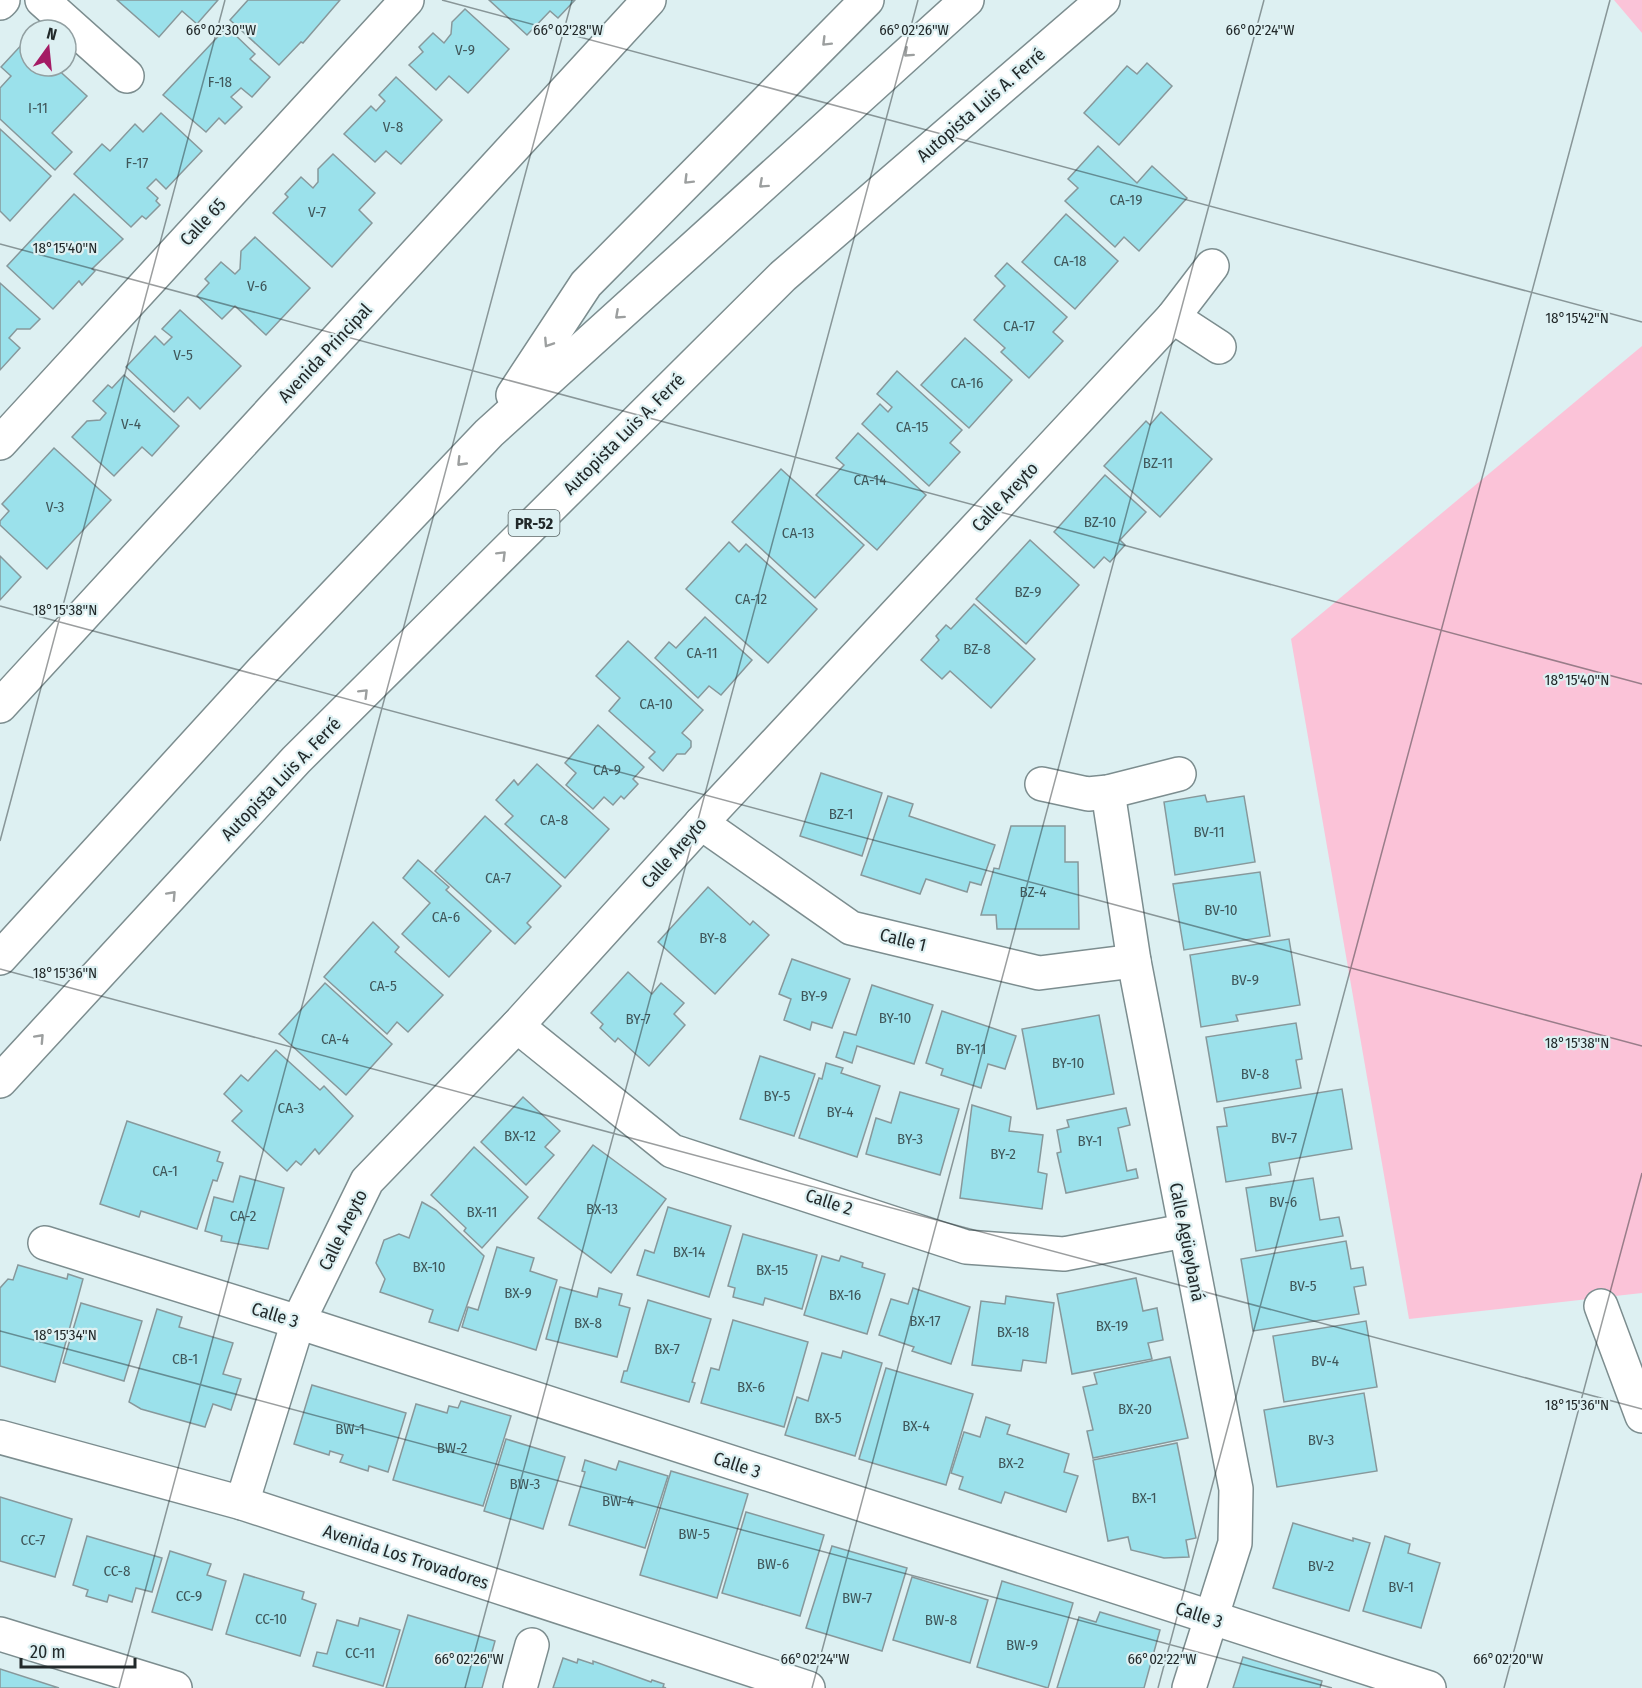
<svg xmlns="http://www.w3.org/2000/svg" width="1642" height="1688" font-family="'Fira Sans Condensed',sans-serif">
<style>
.green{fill:#fbc3d8}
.building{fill:#9be1eb;stroke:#87989b;stroke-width:1.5}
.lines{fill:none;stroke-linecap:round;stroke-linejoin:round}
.minor-casing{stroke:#7c8d8f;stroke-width:36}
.motorway-casing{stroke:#7c8d8f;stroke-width:36}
.minor{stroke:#fff;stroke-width:33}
.motorway{stroke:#fff;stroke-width:33}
.oneway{stroke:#9c9f9f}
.ticks{fill:none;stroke:#22292a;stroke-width:1.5;stroke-opacity:0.45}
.labels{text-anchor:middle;stroke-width:4.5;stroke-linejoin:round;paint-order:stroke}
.number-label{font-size:15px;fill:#40575a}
.shield{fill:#ddf0f2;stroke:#5a6566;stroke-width:1.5}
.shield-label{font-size:16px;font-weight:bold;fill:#22292a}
.street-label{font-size:18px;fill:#22292a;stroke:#ddf0f2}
.ticks-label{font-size:15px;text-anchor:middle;fill:#22292a;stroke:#ddf0f2;stroke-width:4.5;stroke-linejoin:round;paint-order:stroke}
</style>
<rect width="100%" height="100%" fill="#ddf0f2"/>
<g class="green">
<path d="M1614,0h28v33z"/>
<path d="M1642,346v947l-233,26 -118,-680z"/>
</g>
<g class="building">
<path d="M117,0h101l-21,24 -15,-13 -23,26z"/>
<path d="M248,0h92l-37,43 -2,-1 -22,23 -49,-45z"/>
<path d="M489,0h86l-17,18 -8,-7 -23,24z"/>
<path d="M465,9l44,40 -41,44 -19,-17 -13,14 -27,-25 14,-13 -4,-5 14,-14 11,10 7,-9 1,-12z"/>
<path d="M227,27l28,27 -5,5 20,18 -18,20 -11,-9 -10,9 11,10 -17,17 -6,-6 -13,14 -43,-37z"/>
<path d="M26,40l4,4v22h24l33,30 -35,37 20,19 -17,18 -55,-51v-31l11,-12 -10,-9z"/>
<path d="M1147,63l25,23 -53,59 -35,-32 43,-47 10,8z"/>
<path d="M396,77l46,43 -41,44 -15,-13 -11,11 -31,-28 27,-28 5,5 9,-10 -6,-6z"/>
<path d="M161,113l41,38 -36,38 -10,-10 -9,9 11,10 -2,3 4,4 -14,14 -4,-3 -11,11 -57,-53 28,-30 8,7 25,-27 8,8z"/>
<path d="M0,129l51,47 -41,45 -10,-10z"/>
<path d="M1098,146l39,37 15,-17 35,32 -48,53 -15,-14 -9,10 -50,-46 13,-13 -10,-9z"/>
<path d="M333,154l42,39 -16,17 13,13 -40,44 -59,-54 15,-16 -3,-3 16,-17 12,11 5,-6v-13z"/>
<path d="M74,194l49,45 -31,30 3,2 -13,14 -3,-4 -26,28 -46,-43z"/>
<path d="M1066,214l52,47 -43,48 -53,-47z"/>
<path d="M255,237l55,51 -44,47 -31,-29 -13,13 -25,-23 12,-13 -4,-4 16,-17 14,12 5,-5 1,-18z"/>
<path d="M1007,263l60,54 -14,15 10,9 -34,37 -28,-26 4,-4 -31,-28 31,-34 -10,-10z"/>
<path d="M0,283l40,36 -10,10h-13l-8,9 11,10 -20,22z"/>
<path d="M180,310l61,56 -41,43 -12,-12 -14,15 -48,-45 29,-31 9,9 8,-8 -10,-8z"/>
<path d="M965,338l47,42 -43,48 -48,-43z"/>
<path d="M897,371l65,59 -12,13 10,9 -31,34 -67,-62 18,-20 8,8 4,-5 -15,-13z"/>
<path d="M124,375l55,51 -27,30 -10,-9 -28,29 -42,-39 15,-16 13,-1 6,-7 -13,-12 15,-16 4,3z"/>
<path d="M1161,412l51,47 -52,58 -56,-51 42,-45 4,4z"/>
<path d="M858,433l68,62 -49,55 -61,-55 28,-30 -8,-7z"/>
<path d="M54,448l57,52 -64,69 -47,-44v-4l9,-10 -7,-7z"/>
<path d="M781,469l83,76 -49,53 -83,-76z"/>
<path d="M1105,475l41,37 -26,28 5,5 -15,17 -6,-5 -10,11 -40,-36z"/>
<path d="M1030,540l49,45 -53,59 -50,-45z"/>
<path d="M729,542l10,10 7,-8 71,65 -49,54 -82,-74z"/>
<path d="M0,556l21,21 -21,23z"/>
<path d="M974,604l61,55 -44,49 -41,-37 -8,8 -21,-19 18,-20 -3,-4 10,-11 5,4z"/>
<path d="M705,617l47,43 -31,35 -12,-9 -11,12 -43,-40 14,-16 7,6z"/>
<path d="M628,641l75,69 -21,23 9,8v6l-6,7h-8l-14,17 -14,-13 6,-6 -46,-41 11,-13 -24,-22z"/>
<path d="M598,725l46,42 -11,12 5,5 -14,15 -3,-3 -8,9 -9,-8 -11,12 -27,-24 10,-12 -11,-10z"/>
<path d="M537,764l72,65 -44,49 -60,-54 8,-8 -17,-16 18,-20 4,5z"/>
<path d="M821,773l61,20 -20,63 -62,-20z"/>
<path d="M1205,795l2,7 37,-6 11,66 -80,13 -11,-73z"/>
<path d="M888,796l25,8 -4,12 86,29 -14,40 -11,-3 -3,10 -41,-13 -6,15 -59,-19z"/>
<path d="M485,816l76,70 -34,37 4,4 -16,17 -80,-73z"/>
<path d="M1011,826h54v36h13l1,67h-82l-1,-14h-15l13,-47 5,1z"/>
<path d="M418,860l31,27 -3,3 45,41 -42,46 -47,-43 28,-31 -27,-25z"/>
<path d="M1260,872l10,64 -86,14 -11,-66z"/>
<path d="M708,887l42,38 3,-4 16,14 -54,59 -57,-52z"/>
<path d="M373,922l26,25 -4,5 48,43 -35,37 -11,-10 -10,12 -63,-57z"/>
<path d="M1289,939l11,66 -64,10 2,6 -37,6 -11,-72z"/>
<path d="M792,959l58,20 -18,49 -20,-6 -2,8 -26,-10 7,-21 -12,-5z"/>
<path d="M628,972l24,22 9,-11 23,20 -10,11 11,11 -36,41 -31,-28 -3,4 -15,-14 3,-4 -12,-11z"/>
<path d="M325,983l67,61 -46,51 -67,-61z"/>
<path d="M872,985l61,20 -19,59 -57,-18 -5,17 -16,-6 8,-25 12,3z"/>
<path d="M942,1011l74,25 -11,33 -17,-5 -7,24 -40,-13 2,-6 -17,-6z"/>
<path d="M1099,1015l15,79 -77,15 -15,-80z"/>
<path d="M1296,1023l6,36 -6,1 5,28 -84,14 -11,-65z"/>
<path d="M276,1050l44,40 4,-4 29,30 -34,38 -4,-5 -14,16 -5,-4 -9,10 -55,-50 10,-10 -18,-17 17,-19 7,6z"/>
<path d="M760,1056l55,18 -21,62 -54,-17z"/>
<path d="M826,1063l17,5 -2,5 39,13 -23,71 -58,-19 20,-60 3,1z"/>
<path d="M1342,1089l10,60 -83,14 2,12 -45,7 -9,-55 10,-1 -3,-18z"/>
<path d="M900,1092l59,17 -19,66 -74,-21 10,-36 15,5z"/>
<path d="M523,1097l37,34 -15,16 9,8 -28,30 -45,-43z"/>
<path d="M972,1105l39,12 -2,14 34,4 -5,37 9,2 -5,35 -82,-11z"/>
<path d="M1126,1108l4,17 -12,3 9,43 9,-2 2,9 -72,15 -9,-40 4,-1 -4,-22 12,-3 -2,-7z"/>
<path d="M127,1121l93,31 -3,9 6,2 -6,18 -4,-1 -16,49 -56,-18 -2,6 -39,-13z"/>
<path d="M593,1145l73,54 -55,74 -73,-55z"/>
<path d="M474,1147l54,50 -46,51 -18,-17 2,-3 -35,-33z"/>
<path d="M240,1176l44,12 -16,61 -47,-8 1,-5 -17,-5 9,-34 19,5z"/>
<path d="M1313,1178l7,42 19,-3 4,19 -87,15 -10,-63z"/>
<path d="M422,1202l14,8 48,46 -26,75 -29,-9 4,-12 -53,-18 5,-13 -9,-16 8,-23 15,-6 10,4z"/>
<path d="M668,1207l63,19 -22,71 -72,-22 8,-25 9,3z"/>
<path d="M743,1234l74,21 -15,54 -37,-11 -2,7 -30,-8 2,-9 -7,-2z"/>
<path d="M1346,1241l5,28 12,-2 3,18 -12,2 5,27 -106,17 -12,-72z"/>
<path d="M497,1247l37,11 -4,13 27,9 -21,70 -74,-23 6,-20 10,3z"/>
<path d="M822,1256l17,5 2,-5 22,7 -1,4 23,7 -18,60 -63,-19z"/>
<path d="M18,1265l49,14 1,-5 15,5 -28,103 -55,-16v-78l8,-9 5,1z"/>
<path d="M1136,1278l7,33 14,-3 6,32 -15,3 4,16 -80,15 -15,-80z"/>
<path d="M560,1287l37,10 2,-9 23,6 -3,11 11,3 -13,49 -71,-18z"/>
<path d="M913,1288l57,19 -19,57 -39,-13 2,-4 -35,-12 12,-36 17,5z"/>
<path d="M1006,1296l48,7 -8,60 -23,-3 -2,11 -49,-6 9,-64 24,3z"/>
<path d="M648,1300l63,19 -19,63 3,1 -6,19 -68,-20 3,-11h3z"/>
<path d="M81,1303l61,18 -18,60 -61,-18z"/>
<path d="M157,1309l25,8 -3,10 54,16 -10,31 18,5 -10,31 -18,-6 -8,23 -64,-18 -12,-7z"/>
<path d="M733,1320l75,22 -24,85 -83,-24 10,-35 8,2z"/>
<path d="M1366,1321l11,66 -93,15 -11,-66z"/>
<path d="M843,1351l39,12 -27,93 -70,-21 12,-38 11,4 14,-48 19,5z"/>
<path d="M1170,1357l18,81 -95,20 -6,-27 6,-1 -10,-43 14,-3 -3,-11z"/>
<path d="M886,1368l87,26 -27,91 -87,-26z"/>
<path d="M312,1385l94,28 -18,59 -19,-6 -1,5 -28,-9 3,-7 -13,-4 -1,4 -35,-11z"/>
<path d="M1364,1393l13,78 -100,16 -13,-77z"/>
<path d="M461,1401l50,15 -28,90 -90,-26 23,-76 31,9 2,-7 9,2z"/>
<path d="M986,1417l24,8 -3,9 62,20 -5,18 14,4 -12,36 -61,-20 -4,11 -42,-14 4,-12 -12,-4 13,-41 16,5z"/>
<path d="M506,1439l59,18 -22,72 -59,-18z"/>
<path d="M1177,1443l19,95 -10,2 3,17 -25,1 -33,-8 -3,-13 -20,4 -15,-81z"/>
<path d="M585,1460l31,10 3,-9 49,15 -23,72 -76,-23 16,-53 -3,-1z"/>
<path d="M671,1471l77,23 -31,104 -77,-23z"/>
<path d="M0,1497l72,22 -17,58 -55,-16z"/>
<path d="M746,1512l78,23 -24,81 -78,-23z"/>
<path d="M1293,1523l60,18v-3l17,5 -21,68 -76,-23z"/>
<path d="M87,1536l75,22 -10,34 -16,-4 -4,14 -23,-7 -2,7 -21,-6 2,-6 -15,-5z"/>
<path d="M1385,1536l25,8 -2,9 32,10 -19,65 -58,-17z"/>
<path d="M832,1546l75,22 -25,83 -76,-23z"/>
<path d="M170,1551l41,13 -4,11 19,6 -14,49 -60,-18z"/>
<path d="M244,1574l60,18 -2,7 14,5 -16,52 -74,-22z"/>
<path d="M912,1577l76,23 -18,63 -77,-23z"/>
<path d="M1002,1581l71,22 -25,85 -71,-21z"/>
<path d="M1100,1612l60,18 -16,58h-87l22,-71 17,5z"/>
<path d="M408,1615l87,26 -13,47h-96z"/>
<path d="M360,1618l40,12 -17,56 -70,-20 4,-14 10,2 10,-34 21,6z"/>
<path d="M1243,1657l79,24 -2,7h-87z"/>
<path d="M563,1658l14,5 1,-4 15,5v-3l58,21 1,-2 12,4 -1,3 3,1h-113z"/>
<path d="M0,1669l59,19h-59z"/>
</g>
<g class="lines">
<defs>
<g id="minor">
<path d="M42,0l85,76"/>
<path d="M0,3l3,-3"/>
<path d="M1173,317l46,30"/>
<path d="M0,443l407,-443"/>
<path d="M0,706l649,-706"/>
<path d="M1042,784l46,10 20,-2 71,-18"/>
<path d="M1108,792l26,169 102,528 -1,54 -46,145"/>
<path d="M701,823l150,105 188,45 95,-12"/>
<path d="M517,1026l155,125 294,96 98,7 120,-23"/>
<path d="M45,1243l253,79 1131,366"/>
<path d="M1601,1306l41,110"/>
<path d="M0,1437l242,66 566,185"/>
<path d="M242,1503l56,-181 69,-141 150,-155 184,-203 472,-506 39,-51"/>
<path d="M0,1634l175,54"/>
<path d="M520,1688l12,-43"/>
</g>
<g id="motorway">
<path d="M513,395l73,-111 281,-284"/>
<path d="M0,958l263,-288 226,-237 478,-433"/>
<path d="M0,1081l296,-321 487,-484 320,-276"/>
</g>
</defs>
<use href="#minor" class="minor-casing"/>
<use href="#motorway" class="motorway-casing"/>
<use href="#minor" class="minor"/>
<use href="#motorway" class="motorway"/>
</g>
<defs><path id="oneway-chevron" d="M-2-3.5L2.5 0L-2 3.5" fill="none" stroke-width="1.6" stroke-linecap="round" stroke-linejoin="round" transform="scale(1.5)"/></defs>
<g class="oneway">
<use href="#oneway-chevron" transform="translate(826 42) rotate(135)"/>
<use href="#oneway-chevron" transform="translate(908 53) rotate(138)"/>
<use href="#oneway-chevron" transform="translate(688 180) rotate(135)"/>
<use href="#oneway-chevron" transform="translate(763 184) rotate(138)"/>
<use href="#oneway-chevron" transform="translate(619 315) rotate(138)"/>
<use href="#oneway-chevron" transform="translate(548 343) rotate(123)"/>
<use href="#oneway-chevron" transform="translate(461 462) rotate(134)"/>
<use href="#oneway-chevron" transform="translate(502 555) rotate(-45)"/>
<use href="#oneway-chevron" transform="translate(364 693) rotate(-45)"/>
<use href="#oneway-chevron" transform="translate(172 895) rotate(-47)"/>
<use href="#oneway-chevron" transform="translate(40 1038) rotate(-47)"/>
</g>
<path class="ticks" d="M442,0l1200,322M0,244l1642,440M0,606l1642,440M0,841l225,-841M0,969l1642,440M0,1331l1332,357M119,1688l453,-1688M465,1688l453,-1688M812,1688l452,-1688M1158,1688l452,-1688M1504,1688l138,-515"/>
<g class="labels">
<g class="number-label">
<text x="465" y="55">V-9</text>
<text x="220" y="87">F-18</text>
<text x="38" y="113">I-11</text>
<text x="393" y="132">V-8</text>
<text x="137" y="168">F-17</text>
<text x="1126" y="205">CA-19</text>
<text x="317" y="217">V-7</text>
<text x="1070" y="266">CA-18</text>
<text x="257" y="291">V-6</text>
<text x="1019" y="331">CA-17</text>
<text x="183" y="360">V-5</text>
<text x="967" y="388">CA-16</text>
<text x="131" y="429">V-4</text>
<text x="912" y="432">CA-15</text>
<text x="1158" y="468">BZ-11</text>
<text x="870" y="485">CA-14</text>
<text x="55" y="512">V-3</text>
<text x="1100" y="527">BZ-10</text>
<text x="798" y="538">CA-13</text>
<text x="1028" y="597">BZ-9</text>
<text x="751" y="604">CA-12</text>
<text x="977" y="654">BZ-8</text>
<text x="702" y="658">CA-11</text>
<text x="656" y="709">CA-10</text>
<text x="607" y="775">CA-9</text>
<text x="841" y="819">BZ-1</text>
<text x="554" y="825">CA-8</text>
<text x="1209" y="837">BV-11</text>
<text x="498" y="883">CA-7</text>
<text x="1033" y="897">BZ-4</text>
<text x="1221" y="915">BV-10</text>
<text x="446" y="922">CA-6</text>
<text x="713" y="943">BY-8</text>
<text x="1245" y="985">BV-9</text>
<text x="383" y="991">CA-5</text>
<text x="814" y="1001">BY-9</text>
<text x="895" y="1023">BY-10</text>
<text x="638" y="1024">BY-7</text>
<text x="335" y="1044">CA-4</text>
<text x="971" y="1054">BY-11</text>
<text x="1068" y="1068">BY-10</text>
<text x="1255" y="1079">BV-8</text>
<text x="777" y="1101">BY-5</text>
<text x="291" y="1113">CA-3</text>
<text x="840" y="1117">BY-4</text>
<text x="520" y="1141">BX-12</text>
<text x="1284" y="1143">BV-7</text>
<text x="910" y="1144">BY-3</text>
<text x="1090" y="1146">BY-1</text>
<text x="1003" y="1159">BY-2</text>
<text x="165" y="1176">CA-1</text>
<text x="1283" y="1207">BV-6</text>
<text x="602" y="1214">BX-13</text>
<text x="482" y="1217">BX-11</text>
<text x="243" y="1221">CA-2</text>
<text x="689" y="1257">BX-14</text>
<text x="429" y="1272">BX-10</text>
<text x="772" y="1275">BX-15</text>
<text x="1303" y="1291">BV-5</text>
<text x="518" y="1298">BX-9</text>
<text x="845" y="1300">BX-16</text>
<text x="925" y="1326">BX-17</text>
<text x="588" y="1328">BX-8</text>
<text x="1112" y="1331">BX-19</text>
<text x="1013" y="1337">BX-18</text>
<text x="667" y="1354">BX-7</text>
<text x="185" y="1364">CB-1</text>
<text x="1325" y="1366">BV-4</text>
<text x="751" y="1392">BX-6</text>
<text x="1135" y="1414">BX-20</text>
<text x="828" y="1423">BX-5</text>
<text x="916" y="1431">BX-4</text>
<text x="350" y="1434">BW-1</text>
<text x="1321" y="1445">BV-3</text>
<text x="452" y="1453">BW-2</text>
<text x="1011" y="1468">BX-2</text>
<text x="525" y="1489">BW-3</text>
<text x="1144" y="1503">BX-1</text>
<text x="618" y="1506">BW-4</text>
<text x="694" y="1539">BW-5</text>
<text x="33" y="1545">CC-7</text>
<text x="773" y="1569">BW-6</text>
<text x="1321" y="1571">BV-2</text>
<text x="117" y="1576">CC-8</text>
<text x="1401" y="1592">BV-1</text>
<text x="189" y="1601">CC-9</text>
<text x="857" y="1603">BW-7</text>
<text x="271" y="1624">CC-10</text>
<text x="941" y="1625">BW-8</text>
<text x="1022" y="1650">BW-9</text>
<text x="360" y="1658">CC-11</text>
</g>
<rect class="shield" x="508.5" y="510" width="51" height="26" rx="4.5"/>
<g class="shield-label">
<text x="534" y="529">PR-52</text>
</g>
<g class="street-label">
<text transform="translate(981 105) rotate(-41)" y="6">Autopista Luis A. Ferré</text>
<text transform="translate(203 222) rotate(-47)" y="6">Calle 65</text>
<text transform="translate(325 353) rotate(-47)" y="6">Avenida Principal</text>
<text transform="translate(624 434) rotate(-45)" y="6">Autopista Luis A. Ferré</text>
<text transform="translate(1005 497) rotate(-47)" y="6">Calle Areyto</text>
<text transform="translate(281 779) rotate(-46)" y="6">Autopista Luis A. Ferré</text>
<text transform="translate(674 853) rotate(-48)" y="6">Calle Areyto</text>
<text transform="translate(903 940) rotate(14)" y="6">Calle 1</text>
<text transform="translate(829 1202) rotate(18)" y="6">Calle 2</text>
<text transform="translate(343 1230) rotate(-64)" y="6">Calle Areyto</text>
<text transform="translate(1187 1242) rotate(79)" y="6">Calle Agüeybaná</text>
<text transform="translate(275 1315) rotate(17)" y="6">Calle 3</text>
<text transform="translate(737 1465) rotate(18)" y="6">Calle 3</text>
<text transform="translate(406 1557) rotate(18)" y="6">Avenida Los Trovadores</text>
<text transform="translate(1199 1615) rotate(18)" y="6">Calle 3</text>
</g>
</g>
<g class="ticks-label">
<text x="221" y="35">66°02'30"W</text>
<text x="568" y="35">66°02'28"W</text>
<text x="914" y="35">66°02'26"W</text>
<text x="1260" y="35">66°02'24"W</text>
<text x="65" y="253">18°15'40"N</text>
<text x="1577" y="323">18°15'42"N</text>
<text x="65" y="615">18°15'38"N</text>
<text x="1577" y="685">18°15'40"N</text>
<text x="65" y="978">18°15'36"N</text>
<text x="1577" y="1048">18°15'38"N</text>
<text x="65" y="1340">18°15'34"N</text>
<text x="1577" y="1410">18°15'36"N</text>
<text x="469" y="1664">66°02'26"W</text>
<text x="815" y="1664">66°02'24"W</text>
<text x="1162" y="1664">66°02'22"W</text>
<text x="1508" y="1664">66°02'20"W</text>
</g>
<g transform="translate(48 48) rotate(15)"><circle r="28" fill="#ddf0f2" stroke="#92a0a2" stroke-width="1.5"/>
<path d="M0-4.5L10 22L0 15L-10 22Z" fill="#a41c65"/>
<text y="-9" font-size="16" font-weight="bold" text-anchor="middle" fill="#22292a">N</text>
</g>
<path d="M21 1658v9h114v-9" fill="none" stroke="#22292a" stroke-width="3"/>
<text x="30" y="1658" font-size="18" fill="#22292a" stroke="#ddf0f2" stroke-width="4.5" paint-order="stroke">20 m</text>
</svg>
